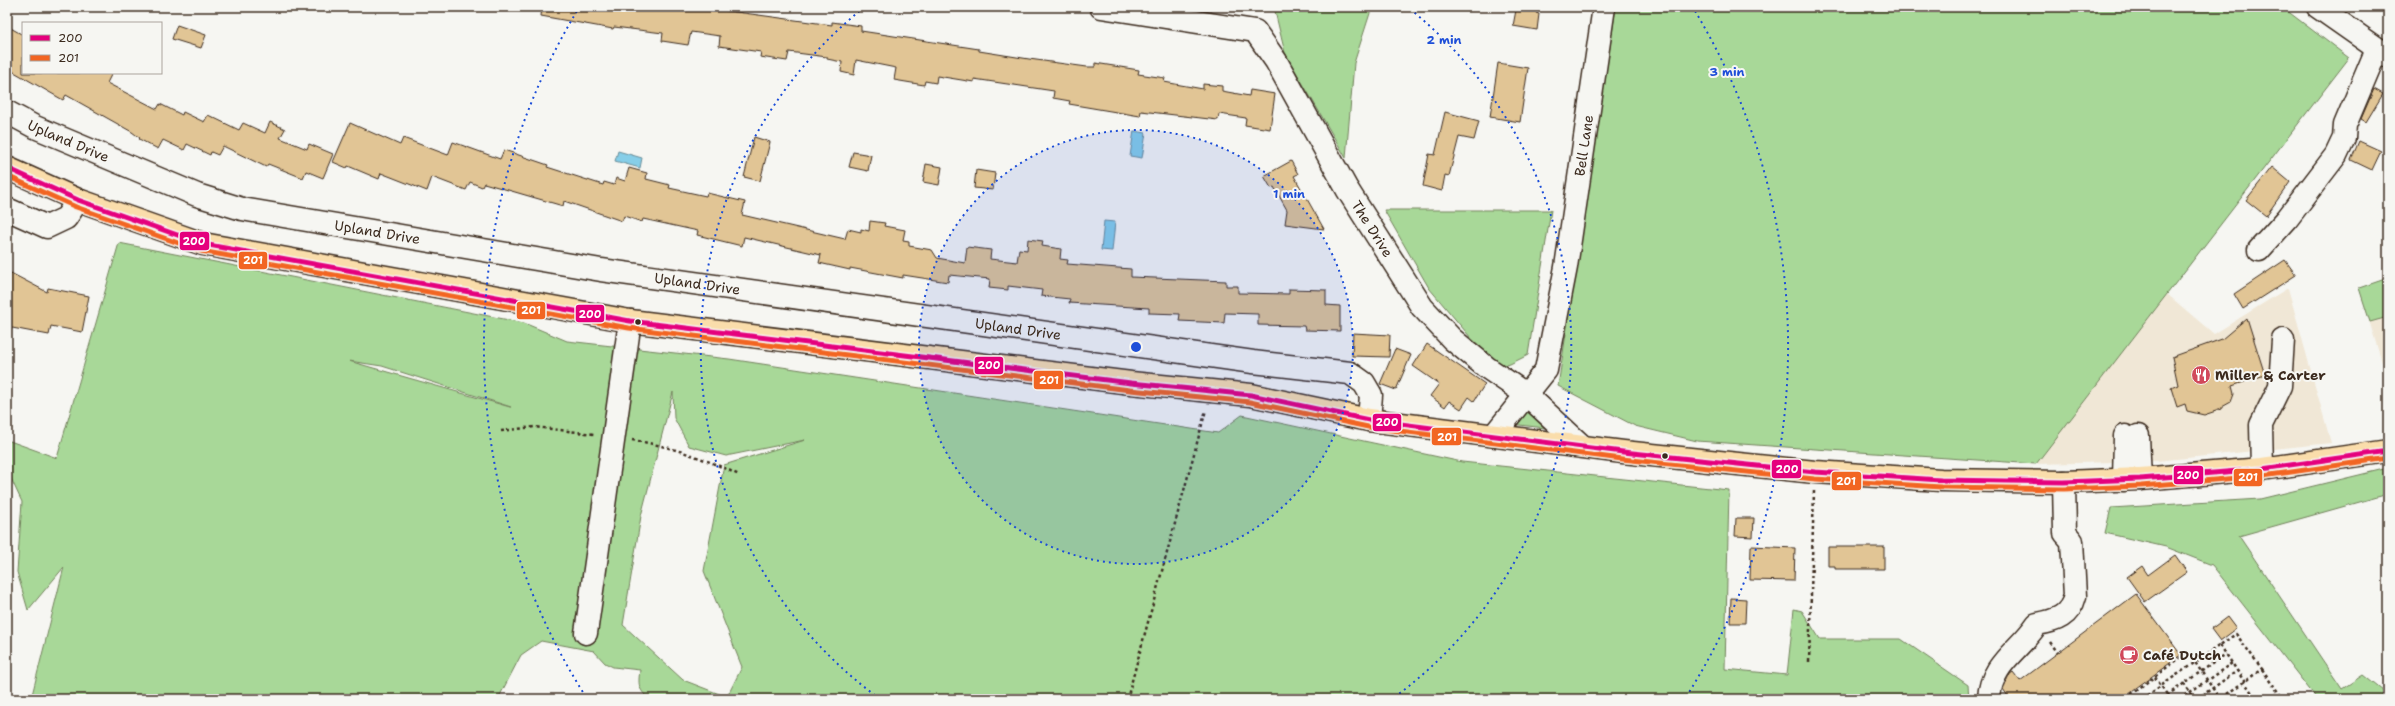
<svg xmlns="http://www.w3.org/2000/svg" width="2395" height="706" font-family="'Shantell Sans',sans-serif">
<style>
.built{fill:#f0e7d6}
.green{fill:#a8d898;stroke:#72815b;fill-rule:evenodd}
.water{fill:#86cee8;stroke:#688c97}
.building{fill:#e1c595;stroke:#3b2a1e}
.lines{fill:none;stroke-linecap:round;stroke-linejoin:round}
.minor-casing{stroke:#3b2a1e;stroke-width:25}
.major-casing{stroke:#3b2a1e;stroke-width:25}
.path{stroke:#3b2a1e;stroke-width:2.5;stroke-dasharray:3 3;stroke-linecap:butt}
.minor{stroke:#f6f6f2;stroke-width:22}
.major{stroke:#faddab;stroke-width:22}
.bus-1-casing{stroke:#f6f6f2;stroke-width:8}
.bus-2-casing{stroke:#f6f6f2;stroke-width:8}
.bus-1{stroke:#e5007d;stroke-width:5}
.bus-2{stroke:#f26522;stroke-width:5}
.ring{fill:none;stroke:#1d4ed8;stroke-width:2;stroke-dasharray:2 4}
.bus-dot{fill:#3b2a1e;stroke:#f6f6f2;stroke-width:1.5}
.labels{text-anchor:middle;stroke-width:4;stroke-linejoin:round;paint-order:stroke}
.street-label{font-size:14px;fill:#3b2a1e;stroke:#f6f6f2}
.poi-label{font-size:14px;font-weight:bold;fill:#3b2a1e;stroke:#f6f6f2;text-anchor:start}
.centre{fill:#1d4ed8;stroke:#f6f6f2;stroke-width:2}
.ring-label{font-size:12px;text-anchor:middle;font-weight:bold;fill:#1d4ed8;stroke:#f6f6f2;stroke-width:4;stroke-linejoin:round;paint-order:stroke}
.line-badge{stroke:#f6f6f2;stroke-width:1.5}
.badge-label{font-size:11px;text-anchor:middle;font-weight:bold;fill:#fff}
</style>
<rect width="100%" height="100%" fill="#f6f6f2"/>
<filter id="ink" filterUnits="userSpaceOnUse"><feTurbulence type="fractalNoise" baseFrequency=".025" numOctaves="2"/><feDisplacementMap in="SourceGraphic" scale="8" xChannelSelector="R" yChannelSelector="G"/><feConvolveMatrix kernelMatrix="1 2 1 2 8 2 1 2 1" color-interpolation-filters="sRGB"/></filter>
<g filter="url(#ink)">
<g class="built">
<path d="M2388,278v104l-29,-94z"/>
<path d="M2288,288l43,155 -174,18 -121,3 131,-170 47,40z"/>
</g>
<g class="green">
<path d="M1274,7h98l-18,56 -8,95 -61,-105z"/>
<path d="M1616,7h666l67,51 -313,406 -339,-23 -62,-15 -77,-40z"/>
<path d="M1384,210h167l-23,145 -18,9 -9,2 -30,-28 -42,-50z"/>
<path d="M119,243l405,80 43,18 162,18 489,74 24,-18 220,47 267,28 -4,179 62,6 7,-66 8,2 18,28h81l67,46 1,14h-1320c-11,-10 -11,-15 -9,-29l-27,-3 -8,-4 -11,-12 -53,-10 -20,14 -23,44h-467l33,-132 -36,43 -11,-38 5,-70 -15,-32v-30l50,18zM349,361l33,5 129,41h-1zM673,392l1,26 15,28 37,10 79,-16 -81,25 -20,106 38,96 -15,30 -44,-17 -60,-55 18,-109z"/>
<path d="M2388,278v39l-18,5 -11,-34z"/>
<path d="M1530,408l24,21 -43,-5z"/>
<path d="M2388,468v26l-149,42 103,153 21,-14 25,20v4h-71l-105,-134 -46,-18 -61,-14 6,-25 149,-9z"/>
</g>
<g class="water">
<path d="M1134,131l12,2 -4,25 -12,-2z"/>
<path d="M618,151l24,7 -2,10 -25,-7z"/>
<path d="M1104,221l11,1 -3,29 -11,-1z"/>
</g>
<g class="building">
<path d="M542,7h172v2l118,16v-3l29,4v5l118,18v2l50,8 58,8h8v-4l44,7 -1,4 27,4 -1,4 39,7v-5l19,2v5l27,5 1,-6 25,4 -5,35 -25,-4 1,-7 -27,-4 -1,6 -77,-9 -1,5 -71,-12 1,-3 -17,-3 1,-7 -80,-12v3l-37,-6 -1,7 -11,-2 -1,4 -30,-5 2,-12 -40,-8 -2,15 -13,-3 1,-10 -15,-3v-2l-38,-5 -2,9 -27,-4 1,-5 -42,-6 1,-10 -29,-4 -3,13 -26,-4 1,-8 -49,-6 -1,2 -72,-13z"/>
<path d="M1521,7h16l-1,6 3,1 -2,16 -24,-4 3,-16 4,1z"/>
<path d="M177,25l29,10 -5,13 -29,-9z"/>
<path d="M7,26l16,9v38h89l-5,10 50,26 3,-5 22,11 1,-3 21,10 4,-7 31,15 4,-7 22,10 5,-11 15,7 -5,9 27,11 2,-5 24,10 -10,24 -17,-7 -3,7 -35,-14 -2,3 -43,-21 -5,9 -7,-3 -1,3 -23,-11 -3,6 -21,-10 -5,9 -19,-10 1,-1 -8,-6 -66,-37 -3,5 -56,-32z"/>
<path d="M1498,63l30,5 -8,54 -30,-5z"/>
<path d="M2374,89l9,5 -17,28 -5,-3z"/>
<path d="M1445,112l34,9 -5,19 -15,-3 -10,39 -4,-1 -3,16 -19,-5 6,-32 6,1z"/>
<path d="M350,123l50,22 3,-7 45,17 5,-13 47,17 4,-9 44,15 -1,2 56,18 1,-3 10,3 2,-7 9,3 4,-13 18,5 -1,6 24,6 -1,3 37,8 1,-3 38,9 -3,13 103,24 3,-10 13,3v-3l8,2 1,-10 15,2 -1,3 21,4 -2,10 6,1v5l23,4 5,8 28,5 2,-16 24,3 -1,9 27,3 2,-13 8,1 1,-11 15,2 -1,5 19,3 -1,10 8,1 -1,4 64,5v8l95,4v5h12v7l51,1v-5l37,1v15l14,1v25l-35,-1 -1,-4 -46,-1v-11l-33,-1 -1,10 -45,-2 1,-7 -31,-1v-5l-80,-5 1,-4 -29,-3 1,-6 -34,-4v4l-19,-2 1,-9 -41,-4 -1,7 -45,-7v3l-53,-10v2l-31,-7 2,-8 -77,-18 -2,9 -45,-11 1,-4 -55,-12 -1,3 -18,-6 -2,5 -58,-20 -1,5 -79,-23 -2,4 -12,-5 -4,8 -34,-13 -5,14 -46,-18 -2,6 -31,-13 -1,2 -14,-6z"/>
<path d="M754,137l16,5 -10,39 -16,-4z"/>
<path d="M2359,141l22,10 -9,19 -21,-10z"/>
<path d="M853,152l18,3 -3,16 -19,-4z"/>
<path d="M1291,161l7,13 -4,2 30,53 -39,-5 2,-14 -13,-23 -3,1 -7,-12z"/>
<path d="M926,164l16,3 -3,18 -16,-3z"/>
<path d="M2272,167l18,15 -24,34 -20,-16z"/>
<path d="M976,170l19,3 -2,17 -19,-2z"/>
<path d="M2285,260l11,15 -53,34 -9,-15z"/>
<path d="M7,271l40,21 1,-4 41,8 -7,36 -31,-6 -2,9 -42,-8z"/>
<path d="M2247,318l18,57 -33,11 2,8 -3,8 -9,5v2l-18,6 -17,-4 -2,-7 -8,3 -6,-19 7,-3 -6,-28 50,-18z"/>
<path d="M1353,333l37,2 -1,22 -37,-1z"/>
<path d="M1427,344l58,40 -11,17 -5,-4 -8,12 -12,-8 -4,6 -15,-11 9,-12 -26,-18z"/>
<path d="M1395,349l16,6 -15,35 -16,-6z"/>
<path d="M1736,518h18l-1,19 -18,-1z"/>
<path d="M1751,546l44,2 -1,33 -44,-1z"/>
<path d="M1828,547h56v22h-49v-3h-7z"/>
<path d="M2175,555l12,17 -42,30 -18,-25 15,-11 6,9z"/>
<path d="M2136,594l45,61 -60,44h-111l-7,-10 7,-15 3,-2 7,9z"/>
<path d="M1731,598l15,1 -1,24h-15z"/>
<path d="M2227,617l9,12 -16,12 -9,-12z"/>
</g>
<g class="lines">
<defs>
<g id="minor">
<path id="s1" d="M1101,7l154,24 21,30 71,128 75,118 30,32 34,28 41,28 55,51"/>
<path d="M2318,7l70,49"/>
<path id="s2" d="M7,112l28,15 162,68 45,14 359,61 652,92 97,11 14,10 7,12 -2,25"/>
<path d="M7,209l40,18 19,-9 12,-18"/>
<path d="M2259,250l28,-31 49,-64 8,-17 1,-13 32,-76"/>
<path id="s3" d="M1494,435l52,-65 20,-103 38,-260"/>
<path d="M2138,436l2,43"/>
<path d="M2262,469l-1,-44 19,-39 3,-46"/>
<path d="M2124,480l1,-44"/>
<path d="M586,633l44,-312"/>
<path d="M1989,699c1,-35 31,-49 48,-75 19,-3 33,-8 38,-28l-3,-55 -7,-8 -1,-51"/>
</g>
<path id="major" d="M7,168l71,32 125,44 427,77 501,62 120,12 118,25 254,32 192,20 126,8 123,2 76,-3 122,-10 126,-18"/>
</defs>
<use href="#minor" class="minor-casing"/>
<use href="#major" class="major-casing"/>
<g class="path">
<path d="M501,431l33,-4 60,7"/>
<path d="M632,440c38,6 72,18 107,35"/>
<path d="M2050,642l8,11"/>
<path d="M2220,645l36,54"/>
<path d="M1809,662l5,-171"/>
<path d="M2262,669l21,30"/>
<path d="M2155,677l15,22"/>
<path d="M2184,683l11,16"/>
<path d="M2131,694l57,-42 32,47"/>
<path d="M2202,695l2,4"/>
<path d="M1127,699l79,-289"/>
<path d="M2142,699l94,-65 26,35 -42,30"/>
<path d="M2162,699l64,-45"/>
<path d="M2180,699l52,-36"/>
<path d="M2197,699l40,-28"/>
<path d="M2270,699l9,-6"/>
</g>
<use href="#minor" class="minor"/>
<use href="#major" class="major"/>
<defs>
<path id="bus-1" d="M7,168l71,32 125,44 427,77 501,62 120,12 118,25 254,32 192,20 126,8 123,2 76,-3 122,-10 126,-18"/>
<path id="bus-2" d="M7,176l69,31 125,44 428,77 501,62 120,12 118,25 254,32 193,20 126,8 123,2 77,-3 122,-10 125,-18"/>
</defs>
<use href="#bus-1" class="bus-1-casing"/>
<use href="#bus-2" class="bus-2-casing"/>
<use href="#bus-1" class="bus-1"/>
<use href="#bus-2" class="bus-2"/>
</g>
</g>
<circle cx="1136" cy="347" r="217" fill="#1d4ed8" fill-opacity=".12"/>
<g class="ring">
<circle cx="1136" cy="347" r="217"/>
<path d="M880 699A435 435 0 0 1 862 9M1410 9A435 435 0 0 1 1392 699"/>
<path d="M586 697A652 652 0 0 1 577 11M1695 11A652 652 0 0 1 1686 697"/>
</g>
<defs>
<symbol id="restaurant-disc" viewBox="-11 -11 22 22"><circle r="9.5" fill="#d1495b" stroke="#f6f6f2"/><path d="M-5-6h1v4h1v-4h1v4h1v-4h1v5L-1.5 .5V6h-2V.5L-5-1ZM5-6V6H3V1.5H1.5Q1.5-4 5-6Z" fill="#fff"/></symbol>
<symbol id="cafe-disc" viewBox="-11 -11 22 22"><circle r="9.5" fill="#d1495b" stroke="#f6f6f2"/><path d="M-5.5-4.5H6V0H3Q3 3.5 0 3.5H-2.5Q-5.5 3.5-5.5 0ZM3-3.2v2h1.7v-2ZM-6 4.5H4V6H-6Z" fill="#fff"/></symbol>
</defs>
<g fill-rule="evenodd">
<use href="#restaurant-disc" x="2190" y="364" width="22" height="22"/>
<use href="#cafe-disc" x="2118" y="644" width="22" height="22"/>
</g>
<g class="bus-dot">
<circle cx="638" cy="322" r="3.5"/>
<circle cx="1665" cy="456" r="3.5"/>
</g>
<g class="labels">
<g class="street-label">
<text dy="5" stroke="none"><textPath href="#s2" startOffset="68">Upland Drive</textPath></text>
<text dy="5" stroke="none"><textPath href="#s3" startOffset="311">Bell Lane</textPath></text>
<text dy="5" stroke="none"><textPath href="#s1" startOffset="386">The Drive</textPath></text>
<text dy="5" stroke="none"><textPath href="#s2" startOffset="392">Upland Drive</textPath></text>
<text dy="5" stroke="none"><textPath href="#s2" startOffset="716">Upland Drive</textPath></text>
<text dy="5" stroke="none"><textPath href="#s2" startOffset="1040">Upland Drive</textPath></text>
</g>
<g class="poi-label">
<text x="2215" y="380">Miller &amp; Carter</text>
<text x="2143" y="660">Café Dutch</text>
</g>
</g>
<circle cx="1136" cy="347" r="6" class="centre"/>
<g class="ring-label">
<text x="1444" y="44">2 min</text>
<text x="1727" y="76">3 min</text>
<text x="1289" y="198">1 min</text>
</g>
<g class="line-badge">
<rect x="179" y="231" width="31" height="20" rx="4" fill="#e5007d"/>
<rect x="238" y="251" width="30" height="19" rx="4" fill="#f26522"/>
<rect x="516" y="301" width="30" height="19" rx="4" fill="#f26522"/>
<rect x="575" y="304" width="30" height="19" rx="4" fill="#e5007d"/>
<rect x="974" y="356" width="30" height="19" rx="4" fill="#e5007d"/>
<rect x="1033" y="370" width="31" height="20" rx="4" fill="#f26522"/>
<rect x="1372" y="413" width="30" height="19" rx="4" fill="#e5007d"/>
<rect x="1431" y="427" width="31" height="19" rx="4" fill="#f26522"/>
<rect x="1771" y="459" width="31" height="20" rx="4" fill="#e5007d"/>
<rect x="2173" y="465" width="31" height="20" rx="4" fill="#e5007d"/>
<rect x="2233" y="468" width="30" height="19" rx="4" fill="#f26522"/>
<rect x="1831" y="471" width="31" height="20" rx="4" fill="#f26522"/>
</g>
<g class="badge-label">
<text x="194" y="245">200</text>
<text x="253" y="264">201</text>
<text x="531" y="314">201</text>
<text x="590" y="318">200</text>
<text x="989" y="369">200</text>
<text x="1049" y="384">201</text>
<text x="1387" y="426">200</text>
<text x="1447" y="441">201</text>
<text x="1787" y="473">200</text>
<text x="2188" y="479">200</text>
<text x="2248" y="481">201</text>
<text x="1846" y="485">201</text>
</g>
<rect width="2395" height="706" fill="none" stroke="#f6f6f2" stroke-width="24"/>
<rect x="12" y="12" width="2371" height="682" fill="none" stroke="#3b2a1e" stroke-width="1.5" filter="url(#ink)"/>
<rect x="22" y="22" width="140" height="52" fill="#f6f6f2" stroke="#aba49d"/>
<rect x="30" y="35" width="20" height="6" fill="#e5007d" stroke="#aba49d"/>
<text x="58" y="42" font-size="12" fill="#3b2a1e">200</text>
<rect x="30" y="55" width="20" height="6" fill="#f26522" stroke="#aba49d"/>
<text x="58" y="62" font-size="12" fill="#3b2a1e">201</text>
</svg>
